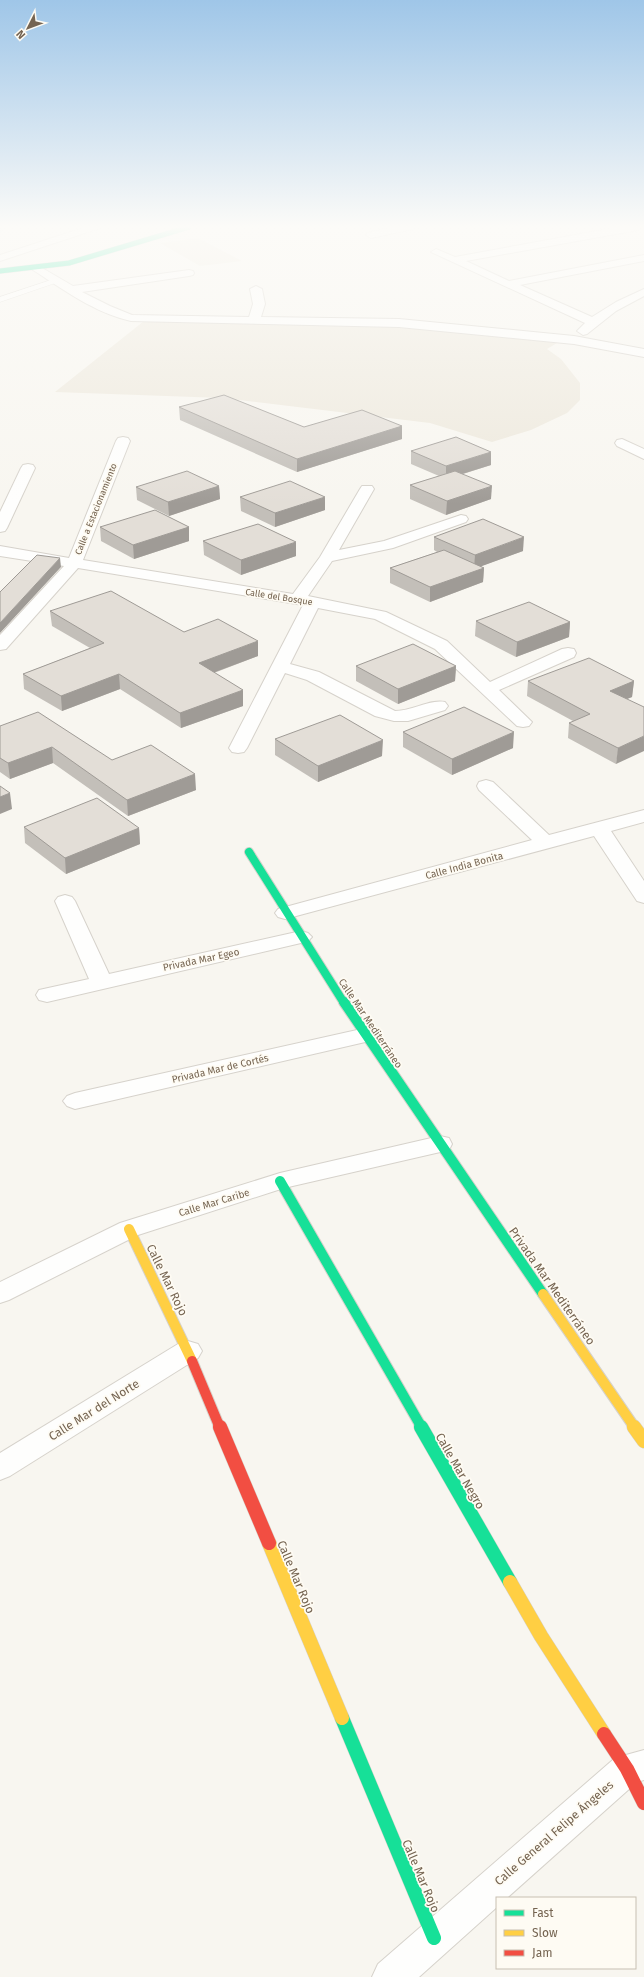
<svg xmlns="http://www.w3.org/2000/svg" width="644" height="1977" font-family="'Fira Sans',sans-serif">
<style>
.residential{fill:#ede8dc}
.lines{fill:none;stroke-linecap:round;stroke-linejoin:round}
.stream{stroke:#d2e2e7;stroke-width:5}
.lane-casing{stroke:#d6d2cb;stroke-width:1}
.street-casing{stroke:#d6d2cb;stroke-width:2}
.fast-far3-casing{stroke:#d6d2cb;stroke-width:6}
.fast-far2-casing{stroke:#d6d2cb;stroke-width:10}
.fast-far1-casing{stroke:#d6d2cb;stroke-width:12}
.fast-casing{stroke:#d6d2cb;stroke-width:15}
.slow-far1-casing{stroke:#d6d2cb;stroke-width:12}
.slow-casing{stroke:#d6d2cb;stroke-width:15}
.jam-far1-casing{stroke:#d6d2cb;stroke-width:12}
.jam-casing{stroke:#d6d2cb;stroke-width:15}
.lane{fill:#fefefd;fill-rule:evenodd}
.street{fill:#fefefd;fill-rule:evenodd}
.fast-far3{stroke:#16e098;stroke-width:5}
.fast-far2{stroke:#16e098;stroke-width:8}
.fast-far1{stroke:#16e098;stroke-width:10}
.fast{stroke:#16e098;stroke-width:14}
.slow-far1{stroke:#ffcf43;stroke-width:10}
.slow{stroke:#ffcf43;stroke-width:14}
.jam-far1{stroke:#f24e42;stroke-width:10}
.jam{stroke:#f24e42;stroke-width:14}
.wall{fill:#c3bfb9}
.shaded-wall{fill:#9f9b96}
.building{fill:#e3ded7;stroke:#9f9b96}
.labels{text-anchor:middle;stroke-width:3.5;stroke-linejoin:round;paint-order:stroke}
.far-street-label{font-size:9px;fill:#756451;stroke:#fefbf3}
.street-label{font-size:10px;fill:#756451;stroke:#fefbf3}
.near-street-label{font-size:12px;fill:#756451;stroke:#fefbf3}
</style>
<rect width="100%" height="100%" fill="#f8f6f0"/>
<g class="residential">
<path d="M198,238l44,23 -42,5 -40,-23z"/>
<path d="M144,321l242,4 171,18 -10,6 14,10 19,24v17l-13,13 -36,17 -39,12 -62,-19 -208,-25 -167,-6z"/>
</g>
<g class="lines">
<path class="stream" d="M0,230l3,-3"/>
<defs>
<path id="lane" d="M54,279l7,2 -61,21v-5z"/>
<g id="street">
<path d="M86,227h17l-103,34v-6z"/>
<path d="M393,227h21l-1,2 -42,9 -5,-3 1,-2z"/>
<path d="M619,227h24l-5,3 -172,31 43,20 135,-26v6l-124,24 72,32 24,-15 28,-13v7l-28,15 -29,23 -4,1 -6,-4 8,-8 -154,-71 5,-3 19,8z"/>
<path d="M37,265l36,21 116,-16 4,1 1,2 -1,2 -4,1 -107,16 28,14 22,9 117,2 4,-13 -3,-15 6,-3 6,3 3,15 -4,13 138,2 175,17 70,13v8l-70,-13 -175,-17 -268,-6c-36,-8 -67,-31 -98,-51l-1,-2 1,-2z"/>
<path d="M123,437l5,1 2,3 -47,119 210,34 27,-37 40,-68 2,-3h10l2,3 -35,61 45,-9 77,-26 5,1 2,3 -2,3 -73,26 -61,13 -24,35 78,16 61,29 43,41 72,-33 6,-1 6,1 2,4 -2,4 -75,33 33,32 -3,4 -6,1 -6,-1 -82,-77 -60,-30 -57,-11 -28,56 29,8 76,39c17,0 35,-12 50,-9l3,4 -3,4 -37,11h-14l-19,-5 -68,-36 -22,-7 -38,75 -3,4 -6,1 -6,-1 -3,-4 74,-143 -225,-37 -72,81 -6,1v-15l64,-69 -64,-10v-10l69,12 47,-117 2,-3z"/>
<path d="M622,439l22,10v10l-27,-13 -2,-3 2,-3z"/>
<path d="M28,464l5,1 2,3 -28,60 -2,3 -5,1v-20l21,-44 2,-3z"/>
<path d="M486,780l7,2 56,53 95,-25v12l-33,9 33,50v22l-7,-2 -43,-65 -309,83 -7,-2 -3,-4 3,-4 254,-69 -53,-50 -2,-4 2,-4z"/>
<path d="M65,895l7,2 3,4 34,73 192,-43 7,2 4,4 -4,4 -7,2 -254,59 -8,-2 -3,-5 3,-5 50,-11 -34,-78 3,-4z"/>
<path d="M366,1028l8,2 3,5 -3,5 -299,69 -8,-3 -4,-5 4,-5 8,-3z"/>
<path d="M440,1136l9,2 3,6 -3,6 -165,38 -146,47 -129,65 -9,3v-21l120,-59 160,-50z"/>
<path d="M188,1341l10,3 4,7 -4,7 -188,118 -10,4v-27l178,-109z"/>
<path d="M644,1750v30l-7,2 -130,116h-10v9l-78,70h-47l6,-13 237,-206z"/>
</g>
<path id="fast-far3" d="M0,271l69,-8 120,-36"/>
<path id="fast-far2" d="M249,852l95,151"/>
<g id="fast-far1">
<path d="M344,1002l199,292"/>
<path d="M280,1181l142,247"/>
</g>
<g id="fast">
<path d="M421,1427l89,155"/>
<path d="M342,1718l92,220"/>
</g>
<g id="slow-far1">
<path d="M129,1229l63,132"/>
<path d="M543,1294l92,134"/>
</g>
<g id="slow">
<path d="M634,1427l10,14"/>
<path d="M269,1543l73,175"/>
<path d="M510,1582l31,54 63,98"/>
</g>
<path id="jam-far1" d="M192,1361l28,67"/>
<g id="jam">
<path d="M220,1427l49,116"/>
<path d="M604,1734l23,35 17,34"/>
</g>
</defs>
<use href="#lane" class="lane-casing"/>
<use href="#street" class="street-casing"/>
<use href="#fast-far3" class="fast-far3-casing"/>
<use href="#fast-far2" class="fast-far2-casing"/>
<use href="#fast-far1" class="fast-far1-casing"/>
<use href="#fast" class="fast-casing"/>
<use href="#slow-far1" class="slow-far1-casing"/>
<use href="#slow" class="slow-casing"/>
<use href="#jam-far1" class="jam-far1-casing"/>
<use href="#jam" class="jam-casing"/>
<use href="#lane" class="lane"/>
<use href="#street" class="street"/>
<use href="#fast-far3" class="fast-far3"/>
<use href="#fast-far2" class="fast-far2"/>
<use href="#fast-far1" class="fast-far1"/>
<use href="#fast" class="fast"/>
<use href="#slow-far1" class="slow-far1"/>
<use href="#slow" class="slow"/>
<use href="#jam-far1" class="jam-far1"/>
<use href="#jam" class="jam"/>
</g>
<g class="wall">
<path d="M179,407l125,20 98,-1v13l-105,33 -117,-52z"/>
<path d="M411,451l80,14 -28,9 28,25 -45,16 -36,-16v-14l29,-9 -28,-12z"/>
<path d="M219,486l1,13 -51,17 -32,-16 -1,-13z"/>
<path d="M240,497l85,13 -50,17 -34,-16z"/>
<path d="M100,527h89v14l-55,18 -33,-18z"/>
<path d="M434,537l89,14 -42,15 3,2 -1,14 -53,20 -40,-19v-15l47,-16 -3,-2z"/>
<path d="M203,541l93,15 -55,19 -37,-20z"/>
<path d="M50,611l134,21 74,24 -44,17 29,33 -62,22 -61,-39 -58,22 -38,-22 -1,-15 67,-26 -38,-22z"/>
<path d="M476,621l94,1 -1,15 -53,20 -41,-21z"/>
<path d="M356,666h100l-1,15 -57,23 -42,-23z"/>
<path d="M528,681h106l-2,16 -5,2 -11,65 -48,-26 1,-15 4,-2 -46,-25z"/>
<path d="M0,726l112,34 84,30 -68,26 -75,-53 -43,16 -10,-7z"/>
<path d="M403,732l110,16 -61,27 -49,-28z"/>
<path d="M275,739l107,17 -64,26 -43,-27z"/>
<path d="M24,827l115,1 1,16 -74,30 -41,-31z"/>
</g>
<g class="shaded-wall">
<path d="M402,426v13l-105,33v-13z"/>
<path d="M491,452v13l-45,14v-13z"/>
<path d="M219,486l1,13 -51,17 -1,-14z"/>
<path d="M492,486l-1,13 -45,16 1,-14z"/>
<path d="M325,497v13l-50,17v-14z"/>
<path d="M189,527v14l-55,18 -1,-14z"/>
<path d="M524,537l-1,14 -49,18 1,-14z"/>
<path d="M296,542v14l-55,19v-15z"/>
<path d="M60,558l1,9 -61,66v-10z"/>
<path d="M484,568l-1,14 -53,20v-15z"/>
<path d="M570,622l-1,15 -53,20 1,-15z"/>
<path d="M258,641v15l-59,22v-15z"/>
<path d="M456,666l-1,15 -57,23v-15z"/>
<path d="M119,674l1,15 -58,22 -1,-15z"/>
<path d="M634,681l-2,16 -23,9 1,-15z"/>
<path d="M243,690v16l-62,22 -1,-15z"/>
<path d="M514,732l-1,16 -61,27v-16z"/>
<path d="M644,736v15l-28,13 2,-16z"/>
<path d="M383,740l-1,16 -64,26v-16z"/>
<path d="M52,747l1,16 -43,16 -2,-16z"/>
<path d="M195,774l1,16 -68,26 -1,-16z"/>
<path d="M10,793l2,16 -12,5v-17z"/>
<path d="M139,828l1,16 -74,30 -1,-16z"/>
</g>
<g class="building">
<path d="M224,395l80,32 58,-17 40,16 -105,33 -118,-52z"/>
<path d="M456,437l35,15 -45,14 -35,-15z"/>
<path d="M187,471l32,15 -51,16 -32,-15z"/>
<path d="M455,471l37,15 -45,15 -37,-16z"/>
<path d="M290,481l35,16 -50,16 -35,-16z"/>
<path d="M155,510l34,17 -56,18 -33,-18z"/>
<path d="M483,519l41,18 -49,18 -41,-18z"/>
<path d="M258,524l38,18 -55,18 -38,-19z"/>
<path d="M444,550l40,18 -54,19 -40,-19z"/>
<path d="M37,555l23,3 -60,65v-31z"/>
<path d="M111,591l73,41 34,-13 40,22 -59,22 44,27 -63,23 -61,-39 -58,22 -38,-22 81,-31 -54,-32z"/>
<path d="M529,602l41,20 -53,20 -41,-21z"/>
<path d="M413,644l43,22 -58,23 -42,-23z"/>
<path d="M589,658l45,23 -24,10 34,16v29l-26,12 -49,-25 21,-9 -62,-33z"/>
<path d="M464,707l50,25 -62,27 -49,-27z"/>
<path d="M38,712l74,48 39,-15 44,29 -68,26 -75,-53 -44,16 -8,-5v-32z"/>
<path d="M340,715l43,25 -65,26 -43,-27z"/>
<path d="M0,786l10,7 -10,4z"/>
<path d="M97,798l42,30 -74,30 -41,-31z"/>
</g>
<linearGradient id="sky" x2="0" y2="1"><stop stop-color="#9fc6e8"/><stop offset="0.45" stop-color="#fcfbf8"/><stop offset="1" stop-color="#fcfbf8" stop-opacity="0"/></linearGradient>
<rect width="644" height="504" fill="url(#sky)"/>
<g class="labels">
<g class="far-street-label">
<text transform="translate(96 509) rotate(-68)" y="3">Calle a Estacionamiento</text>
<text transform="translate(279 597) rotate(9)" y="3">Calle del Bosque</text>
</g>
<g class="street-label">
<text transform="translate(464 865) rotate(-15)" y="4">Calle India Bonita</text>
<text transform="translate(201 959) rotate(-12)" y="4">Privada Mar Egeo</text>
<text transform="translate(371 1023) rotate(56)" y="4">Calle Mar Mediterráneo</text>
<text transform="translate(220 1068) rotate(-13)" y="4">Privada Mar de Cortés</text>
<text transform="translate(214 1202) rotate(-17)" y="4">Calle Mar Caribe</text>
</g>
<g class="near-street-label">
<text transform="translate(167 1280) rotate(64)" y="4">Calle Mar Rojo</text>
<text transform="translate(552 1286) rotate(55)" y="4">Privada Mar Mediterráneo</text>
<text transform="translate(94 1410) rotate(-32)" y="4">Calle Mar del Norte</text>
<text transform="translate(460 1471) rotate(60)" y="4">Calle Mar Negro</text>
<text transform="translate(296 1577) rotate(67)" y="4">Calle Mar Rojo</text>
<text transform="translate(554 1833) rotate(-41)" y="4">Calle General Felipe Ángeles</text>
<text transform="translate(421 1876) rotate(67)" y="4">Calle Mar Rojo</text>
</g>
</g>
<rect x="496" y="1897" width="140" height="72" fill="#fefbf3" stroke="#c7bfb2"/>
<rect x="504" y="1910" width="20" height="6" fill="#16e098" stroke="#c7bfb2"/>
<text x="532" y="1917" font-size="12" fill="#756451">Fast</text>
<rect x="504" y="1930" width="20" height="6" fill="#ffcf43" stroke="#c7bfb2"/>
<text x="532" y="1937" font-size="12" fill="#756451">Slow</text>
<rect x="504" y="1950" width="20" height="6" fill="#f24e42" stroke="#c7bfb2"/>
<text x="532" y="1957" font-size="12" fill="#756451">Jam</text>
<g transform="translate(28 28) rotate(228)" stroke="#fefbf3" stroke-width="3" paint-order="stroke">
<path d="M0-3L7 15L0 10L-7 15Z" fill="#756451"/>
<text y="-6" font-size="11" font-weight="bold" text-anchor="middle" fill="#756451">N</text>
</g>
</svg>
